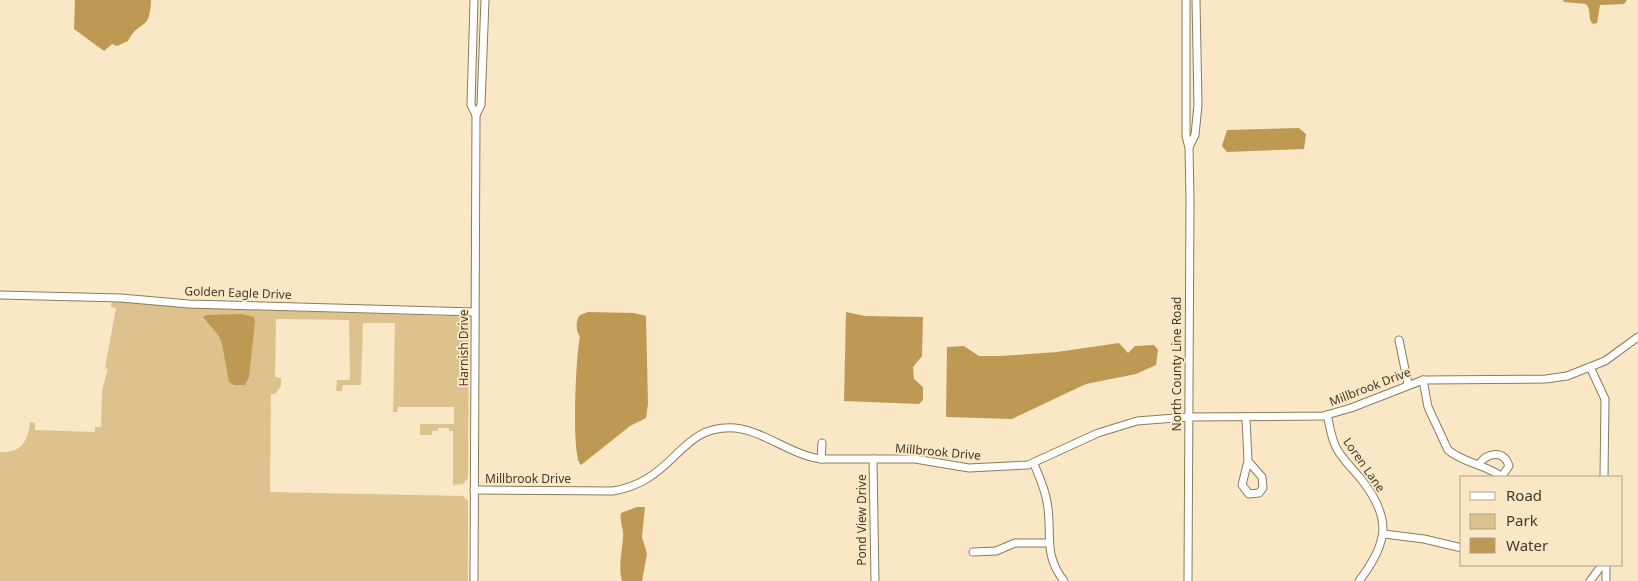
<svg xmlns="http://www.w3.org/2000/svg" width="1638" height="581" font-family="'Noto Sans',sans-serif">
<style>
.green{fill:#dec28e}
.water{fill:#bd9954}
.lines{fill:none;stroke-linecap:round;stroke-linejoin:round}
.minor-casing{stroke:#8c7b5c;stroke-width:9}
.minor{stroke:#fff;stroke-width:7}
.labels{text-anchor:middle;stroke-width:4;stroke-linejoin:round;paint-order:stroke}
.street-label{font-size:12px;fill:#423b2d;stroke:#fae7c5}
</style>
<rect width="100%" height="100%" fill="#fae7c5"/>
<path class="green" d="M114,301l78,7 262,8 11,2 4,9 -1,151 -5,6 -10,1v-54h-4v-3h-11v3h-6v4h-12v-11h34v-17h-56l-1,5h-4l2,-89h-32l-2,62h-18l-1,6h-6l1,-11h13l-1,-60 -73,-1 -1,58 6,1v8l-6,8h-4l-1,98 193,4 5,5v80h-468v-129c21,1 28,-10 30,-30l5,1v7l60,2v-5h6l1,-37 6,-21 -3,-1 11,-60 -5,-1v-3z"/>
<g class="water">
<path d="M75,0h76c-1,33 -11,18 -23,41l-11,5 -5,-2 -8,7 -30,-22z"/>
<path d="M1563,0h64l-3,4 -24,1 -3,18 -4,1c-6,-5 -1,-14 -7,-20l-22,-2z"/>
<path d="M1299,128l7,6 -2,15 -77,3 -5,-6 5,-16z"/>
<path d="M588,312l46,1 12,3 2,88 -2,14 -16,8 -49,39c-10,-7 -5,-113 -1,-128 -4,-6 -5,-16 0,-22z"/>
<path d="M846,312l19,4 58,1 -1,39 -9,11 1,12 9,8v13l-4,4 -75,-3z"/>
<path d="M241,314l13,3 1,4 -6,56 -4,8h-11l-5,-3 -7,-38 -3,-8 -16,-19 3,-2z"/>
<path d="M1119,343l9,10 7,-7 19,-1 4,5 -2,15 -20,9 -50,10 -74,35 -66,-2 1,-70 17,-1 15,10h21l57,-4z"/>
<path d="M637,507h8l-3,30 5,17 -5,27h-20c-4,-16 0,-28 1,-44 1,-9 -4,-15 -2,-24z"/>
</g>
<g class="lines">
<defs>
<g id="minor">
<path d="M474,0l-3,105 5,10"/>
<path d="M1186,0v136l3,12 1,52 -2,381"/>
<path d="M1189,147l6,-12 3,-30 -2,-105"/>
<path d="M0,295l121,3 68,6 286,8"/>
<path d="M1399,340l9,44"/>
<path d="M1590,367l15,32 -1,78"/>
<path d="M1423,380l5,27 20,43c15,13 39,15 54,27"/>
<path d="M1327,415c3,11 4,24 10,34 6,11 16,20 24,30 31,39 28,63 -2,102"/>
<path d="M1246,418l2,43 -6,24 7,9 10,-1 4,-5 -1,-11 -14,-16"/>
<path d="M821,459l1,-16"/>
<path d="M873,459l2,122"/>
<path d="M1034,464c5,12 11,25 13,38 6,30 -5,51 17,79"/>
<path d="M1479,464c9,-12 25,-14 30,2l-7,10"/>
<path d="M474,490l139,1c12,-2 24,-6 35,-13 33,-20 42,-53 87,-50 29,3 56,27 86,31h94l54,9 59,-3 70,-32 39,-12 51,-4 135,-1 28,-8 72,-28 123,-1 21,-3 38,-15 33,-24"/>
<path d="M1384,534l40,5 38,9"/>
<path d="M973,552l23,-1 19,-8h33"/>
<path d="M1606,565v16"/>
<path d="M474,581l2,-466 5,-10 4,-105"/>
<path d="M1590,581l12,-16"/>
</g>
</defs>
<use href="#minor" class="minor-casing"/>
<use href="#minor" class="minor"/>
</g>
<g class="labels">
<g class="street-label">
<text transform="translate(238 293) rotate(2)" y="4">Golden Eagle Drive</text>
<text transform="translate(464 348) rotate(-90)" y="4">Harnish Drive</text>
<text transform="translate(1177 364) rotate(-90)" y="4">North County Line Road</text>
<text transform="translate(1370 387) rotate(-21)" y="4">Millbrook Drive</text>
<text transform="translate(938 452) rotate(5)" y="4">Millbrook Drive</text>
<text transform="translate(1364 465) rotate(55)" y="4">Loren Lane</text>
<text x="528" y="483">Millbrook Drive</text>
<text transform="translate(862 520) rotate(-90)" y="4">Pond View Drive</text>
</g>
</g>
<rect x="1460" y="476" width="162" height="90" fill="#fae7c5" stroke="#b0a288"/>
<rect x="1470" y="492" width="25" height="8" fill="#ffffff" stroke="#b0a288"/>
<text x="1506" y="501" font-size="15" fill="#423b2d">Road</text>
<rect x="1470" y="514" width="25" height="15" fill="#dec28e" stroke="#b0a288"/>
<text x="1506" y="526" font-size="15" fill="#423b2d">Park</text>
<rect x="1470" y="538" width="25" height="15" fill="#bd9954" stroke="#b0a288"/>
<text x="1506" y="551" font-size="15" fill="#423b2d">Water</text>
</svg>
